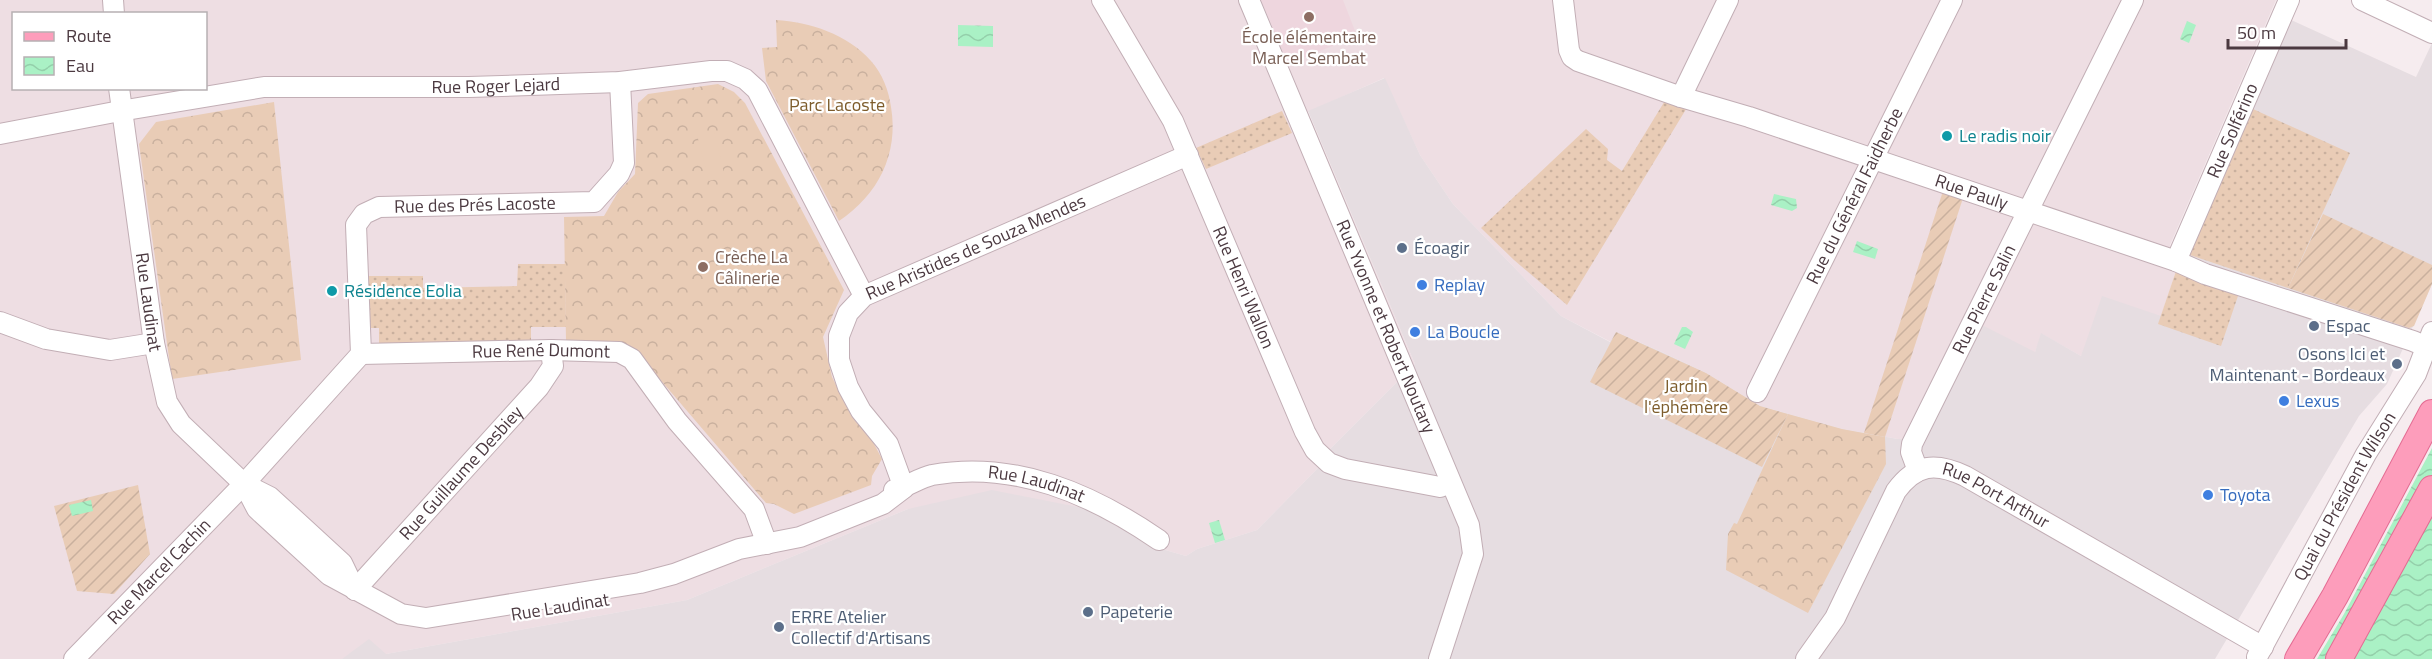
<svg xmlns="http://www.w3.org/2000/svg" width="2432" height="659" font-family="'Titillium Web',sans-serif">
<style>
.residential{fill:#eedee3;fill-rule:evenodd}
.industrial{fill:#e6dde1}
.education{fill:#eed6de}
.grass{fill:url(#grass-dots)}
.forest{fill:url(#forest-crowns)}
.garden{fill:url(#garden-furrows)}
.pitch{fill:#e9ccb6}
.water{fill:url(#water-waves)}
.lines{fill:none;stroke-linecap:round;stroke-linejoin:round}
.minor-casing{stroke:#c2aeb5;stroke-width:22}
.major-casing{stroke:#e46c93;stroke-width:28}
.minor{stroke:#fff;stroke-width:20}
.major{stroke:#fd9dbb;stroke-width:26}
.education-dot{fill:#8d6e63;stroke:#fff;stroke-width:2}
.culture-dot{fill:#0f9aa8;stroke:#fff;stroke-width:2}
.service-dot{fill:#5c6f8a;stroke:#fff;stroke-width:2}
.shop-dot{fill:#3f7fe0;stroke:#fff;stroke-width:2}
.labels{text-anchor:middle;stroke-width:4.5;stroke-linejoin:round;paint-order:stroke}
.education-label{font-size:18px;fill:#785e54;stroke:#fff}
.street-label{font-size:18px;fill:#4b3940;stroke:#fff}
.park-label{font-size:18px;fill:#7d5c2b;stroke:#fff}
.culture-label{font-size:18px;fill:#0d838f;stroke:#fff;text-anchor:start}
.service-label{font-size:18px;fill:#4e5e75;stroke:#fff;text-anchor:start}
.shop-label{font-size:18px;fill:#366cbe;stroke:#fff;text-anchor:start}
</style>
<defs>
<pattern id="grass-dots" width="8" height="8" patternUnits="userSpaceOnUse" patternTransform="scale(1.5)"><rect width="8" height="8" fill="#e9ccb6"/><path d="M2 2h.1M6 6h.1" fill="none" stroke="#c9b09e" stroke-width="1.8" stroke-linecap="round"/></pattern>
<pattern id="forest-crowns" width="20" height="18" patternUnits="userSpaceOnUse" patternTransform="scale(1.5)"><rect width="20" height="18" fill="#e9ccb6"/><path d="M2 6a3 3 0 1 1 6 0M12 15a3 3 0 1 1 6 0" fill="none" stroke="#c9b09e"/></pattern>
<pattern id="garden-furrows" width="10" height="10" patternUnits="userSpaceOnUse" patternTransform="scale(1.5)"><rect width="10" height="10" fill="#e9ccb6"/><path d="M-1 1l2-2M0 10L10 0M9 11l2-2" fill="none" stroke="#c9b09e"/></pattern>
<pattern id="water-waves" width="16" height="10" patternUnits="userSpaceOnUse" patternTransform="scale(1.5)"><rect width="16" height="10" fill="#aaf1c5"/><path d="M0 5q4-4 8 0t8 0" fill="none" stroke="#94cfaa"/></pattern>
</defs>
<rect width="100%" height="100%" fill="#f6ecef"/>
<path class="residential" d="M0,0h2276l-106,245 6,26 -15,45 -80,40 -39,-22 -7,18 -111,86 -26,1 -56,-10 -82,-23 -54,-33 -44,-21 -46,-20 -5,10 -50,-26 -108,-112 -33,-49 -36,-77 -76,34 107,252 -85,85 -12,19 -61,62 -60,19 -11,7 -31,-9 -247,-38 -221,91 -301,54 -44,5h-342zM14,14h192v74h-192z"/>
<path class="industrial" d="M2289,19l127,58 16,-34v241l-45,100 -28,32 -144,243h-1873l27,-20 17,15 301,-54 221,-91 84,-19 96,19 67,38 31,9 11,-7 60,-19 61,-62 12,-19 85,-85 -107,-253 77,-33 35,77 33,49 108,112 49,26 6,-10 46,20 44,21 54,33 82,23 56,10 27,-1 55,-114 55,28 6,-19 40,23 21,-60 59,20 92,-207z"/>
<path class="education" d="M1261,0h82l14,36 -69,28z"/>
<g class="grass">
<path d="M1666,99l22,7 -121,199 -53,-45 -33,-32 105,-99 22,20 -1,11 15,11z"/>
<path d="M2253,109l97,44 -62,135 -101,-34z"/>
<path d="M1282,111l10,22 -86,36 -10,-21z"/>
<path d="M518,264h47l1,63h-35v15l-152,1v-15h-13v-52h57v12l94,-2z"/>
<path d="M2176,271l63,22 -18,53 -63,-22z"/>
</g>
<g class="forest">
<path d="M776,20c34,2 71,14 95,41 11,12 18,30 20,46 8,47 -13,88 -52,114l-73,-140 -4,-33 15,-1z"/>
<path d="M718,84l16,8 11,11 99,187 -21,47 9,40 20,40 21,25 9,17 -10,17 -1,9 -77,29 -20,-10 -8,-1 -132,-154 -20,-8h-48l-2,-124 40,-1 14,-24 17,-18 3,-71 10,-9z"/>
<path d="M274,102l27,258 -129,19 -33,-235 17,-22z"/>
<path d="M1788,414l54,15 43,8 1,27 -78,149 -82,-43 2,-36 6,-11 3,1z"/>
</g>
<g class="garden">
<path d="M1943,191l20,7 -78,239 -21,-4z"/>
<path d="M2323,214l109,51v19l-18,42 -5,2 -121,-40z"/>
<path d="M1616,332l90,41 54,33 28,8 -26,53 -172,-85z"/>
<path d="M138,485l12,69 -36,40 -37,-3 -23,-85z"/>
</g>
<path class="pitch" d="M714,131l11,46 -16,4 -12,-46z"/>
<g class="water">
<path d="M2187,21l9,4 -7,18 -9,-4z"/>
<path d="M958,25l35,1v21l-35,-1z"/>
<path d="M1774,194l22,5 1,9 -5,3 -21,-6z"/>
<path d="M1857,241l21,8 -3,10 -22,-7z"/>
<path d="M1682,327h4l7,5 -8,17 -11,-5z"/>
<path d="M2432,448v211h-115l27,-45z"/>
<path d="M91,500l2,11 -21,5 -3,-11z"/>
<path d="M1219,520l6,20 -10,3 -6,-20z"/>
</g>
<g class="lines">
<defs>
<g id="minor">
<path d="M113,0l1,14"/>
<path id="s1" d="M1102,0l71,121 132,311 10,18 14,13 16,6 95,18 10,-4"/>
<path id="s2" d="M1249,0l220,525 4,29 -34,105"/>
<path id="s3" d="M1563,0l6,50 3,7 6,4 103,36 68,20 427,144 29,13 208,67 19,8"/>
<path d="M2362,0l70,33"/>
<path id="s4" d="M119,88l35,255 13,59 14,22 63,60 13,25 72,66 72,39 25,4 214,-35 34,-9 65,-25 61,-12 83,-33 21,-16"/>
<path d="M1681,97l47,-97"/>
<path id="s5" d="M0,134l120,-23 144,-24h205l151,-5 91,-11h16l18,8 12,11 107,206"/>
<path id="s6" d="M2176,261l113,-261"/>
<path d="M0,322l46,17 64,11 44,-7"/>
<path id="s7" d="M361,354l190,-4 68,2 13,7 45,62 77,88 13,35"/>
<path id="s8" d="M1757,392l195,-392"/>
<path id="s9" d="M1918,471l-7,-19 1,-8 221,-444"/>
<path d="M244,484l26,13 72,66 13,27"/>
<path id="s10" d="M904,488l-16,-44 -27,-33 -13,-24 -9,-27v-24l9,-23 16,-17 324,-141"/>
<path id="s11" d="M894,490c13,-3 25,-12 38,-15 83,-15 160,19 227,65"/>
<path id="s12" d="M355,590l184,-203 14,-21 -2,-16"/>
<path id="s13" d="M2257,657l109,-203 50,-80 16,-42"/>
<path id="s14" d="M74,659l170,-175 117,-130 -5,-129 8,-11 15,-7 215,-5 25,-28 5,-11 -4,-81"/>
<path id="s15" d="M1806,659l29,-41 61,-127c20,-27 39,-29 69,-15l298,171"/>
</g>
<g id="major">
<path d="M2298,659l37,-63 97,-183"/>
<path d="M2339,659l93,-170"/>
</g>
</defs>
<use href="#minor" class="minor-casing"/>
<use href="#major" class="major-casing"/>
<use href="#minor" class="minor"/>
<use href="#major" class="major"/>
</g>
<g class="education-dot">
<circle cx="1309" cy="17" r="6"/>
<circle cx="703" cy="267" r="6"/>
</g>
<g class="culture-dot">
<circle cx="1947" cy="136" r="6"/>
<circle cx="332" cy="291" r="6"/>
</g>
<g class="service-dot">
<circle cx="1402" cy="248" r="6"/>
<circle cx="2314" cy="326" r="6"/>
<circle cx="2397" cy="364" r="6"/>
<circle cx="1088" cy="612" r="6"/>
<circle cx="779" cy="627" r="6"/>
</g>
<g class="shop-dot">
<circle cx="1422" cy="285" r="6"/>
<circle cx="1415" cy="332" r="6"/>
<circle cx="2284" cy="401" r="6"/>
<circle cx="2208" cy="495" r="6"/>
</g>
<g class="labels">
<g class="education-label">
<text x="1309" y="43">École élémentaire<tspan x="1309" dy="21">Marcel Sembat</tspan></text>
<text x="715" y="263" text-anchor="start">Crèche La<tspan x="715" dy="21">Câlinerie</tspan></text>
</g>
<g class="street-label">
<text dy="6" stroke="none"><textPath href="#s5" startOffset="500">Rue Roger Lejard</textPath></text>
<text dy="6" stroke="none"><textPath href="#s6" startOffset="142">Rue Solférino</textPath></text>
<text dy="6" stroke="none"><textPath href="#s3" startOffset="480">Rue Pauly</textPath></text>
<text dy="6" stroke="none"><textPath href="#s8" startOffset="219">Rue du Général Faidherbe</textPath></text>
<text dy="6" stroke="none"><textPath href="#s14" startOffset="674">Rue des Prés Lacoste</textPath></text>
<text dy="6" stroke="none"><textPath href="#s10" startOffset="339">Rue Aristides de Souza Mendes</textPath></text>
<text dy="6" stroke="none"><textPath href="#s1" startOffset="321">Rue Henri Wallon</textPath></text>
<text dy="6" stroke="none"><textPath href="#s9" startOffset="190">Rue Pierre Salin</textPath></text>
<text dy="6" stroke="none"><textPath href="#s4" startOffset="216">Rue Laudinat</textPath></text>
<text dy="6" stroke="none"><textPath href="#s2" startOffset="354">Rue Yvonne et Robert Noutary</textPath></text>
<text dy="6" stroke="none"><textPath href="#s7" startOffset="180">Rue René Dumont</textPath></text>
<text dy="6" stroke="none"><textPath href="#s12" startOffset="158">Rue Guillaume Desbiey</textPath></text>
<text dy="6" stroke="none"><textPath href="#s11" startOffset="147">Rue Laudinat</textPath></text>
<text dy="6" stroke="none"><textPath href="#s13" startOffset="183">Quai du Président Wilson</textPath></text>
<text dy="6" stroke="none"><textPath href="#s15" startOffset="306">Rue Port Arthur</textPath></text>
<text dy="6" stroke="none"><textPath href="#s14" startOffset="122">Rue Marcel Cachin</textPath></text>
<text transform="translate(560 607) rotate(-9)" y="6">Rue Laudinat</text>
</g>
<g class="park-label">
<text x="837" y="111">Parc Lacoste</text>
<text x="1686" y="392">Jardin<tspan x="1686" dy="21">l'éphémère</tspan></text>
</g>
<g class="culture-label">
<text x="1959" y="142">Le radis noir</text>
<text x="344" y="297">Résidence Eolia</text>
</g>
<g class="service-label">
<text x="1414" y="254">Écoagir</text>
<text x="2326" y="332">Espac</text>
<text x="2385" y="360" text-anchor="end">Osons Ici et<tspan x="2385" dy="21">Maintenant - Bordeaux</tspan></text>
<text x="1100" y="618">Papeterie</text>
<text x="791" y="623">ERRE Atelier<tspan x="791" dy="21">Collectif d'Artisans</tspan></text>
</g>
<g class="shop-label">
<text x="1434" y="291">Replay</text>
<text x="1427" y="338">La Boucle</text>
<text x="2296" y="407">Lexus</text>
<text x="2220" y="501">Toyota</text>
</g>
</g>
<rect x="12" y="12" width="195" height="78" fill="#ffffff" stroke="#b7b0b3" stroke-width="1.5"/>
<rect x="24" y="32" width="30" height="9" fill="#fd9dbb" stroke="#b7b0b3" stroke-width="1.5"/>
<text x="66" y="42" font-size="18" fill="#4b3940">Route</text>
<rect x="24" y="57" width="30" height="18" fill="url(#water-waves)" stroke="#b7b0b3" stroke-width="1.5"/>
<text x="66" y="72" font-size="18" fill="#4b3940">Eau</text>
<path d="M2228 39v9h118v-9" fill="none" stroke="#4b3940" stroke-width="3"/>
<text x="2237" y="39" font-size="18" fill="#4b3940" stroke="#ffffff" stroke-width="4.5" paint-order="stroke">50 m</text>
</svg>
